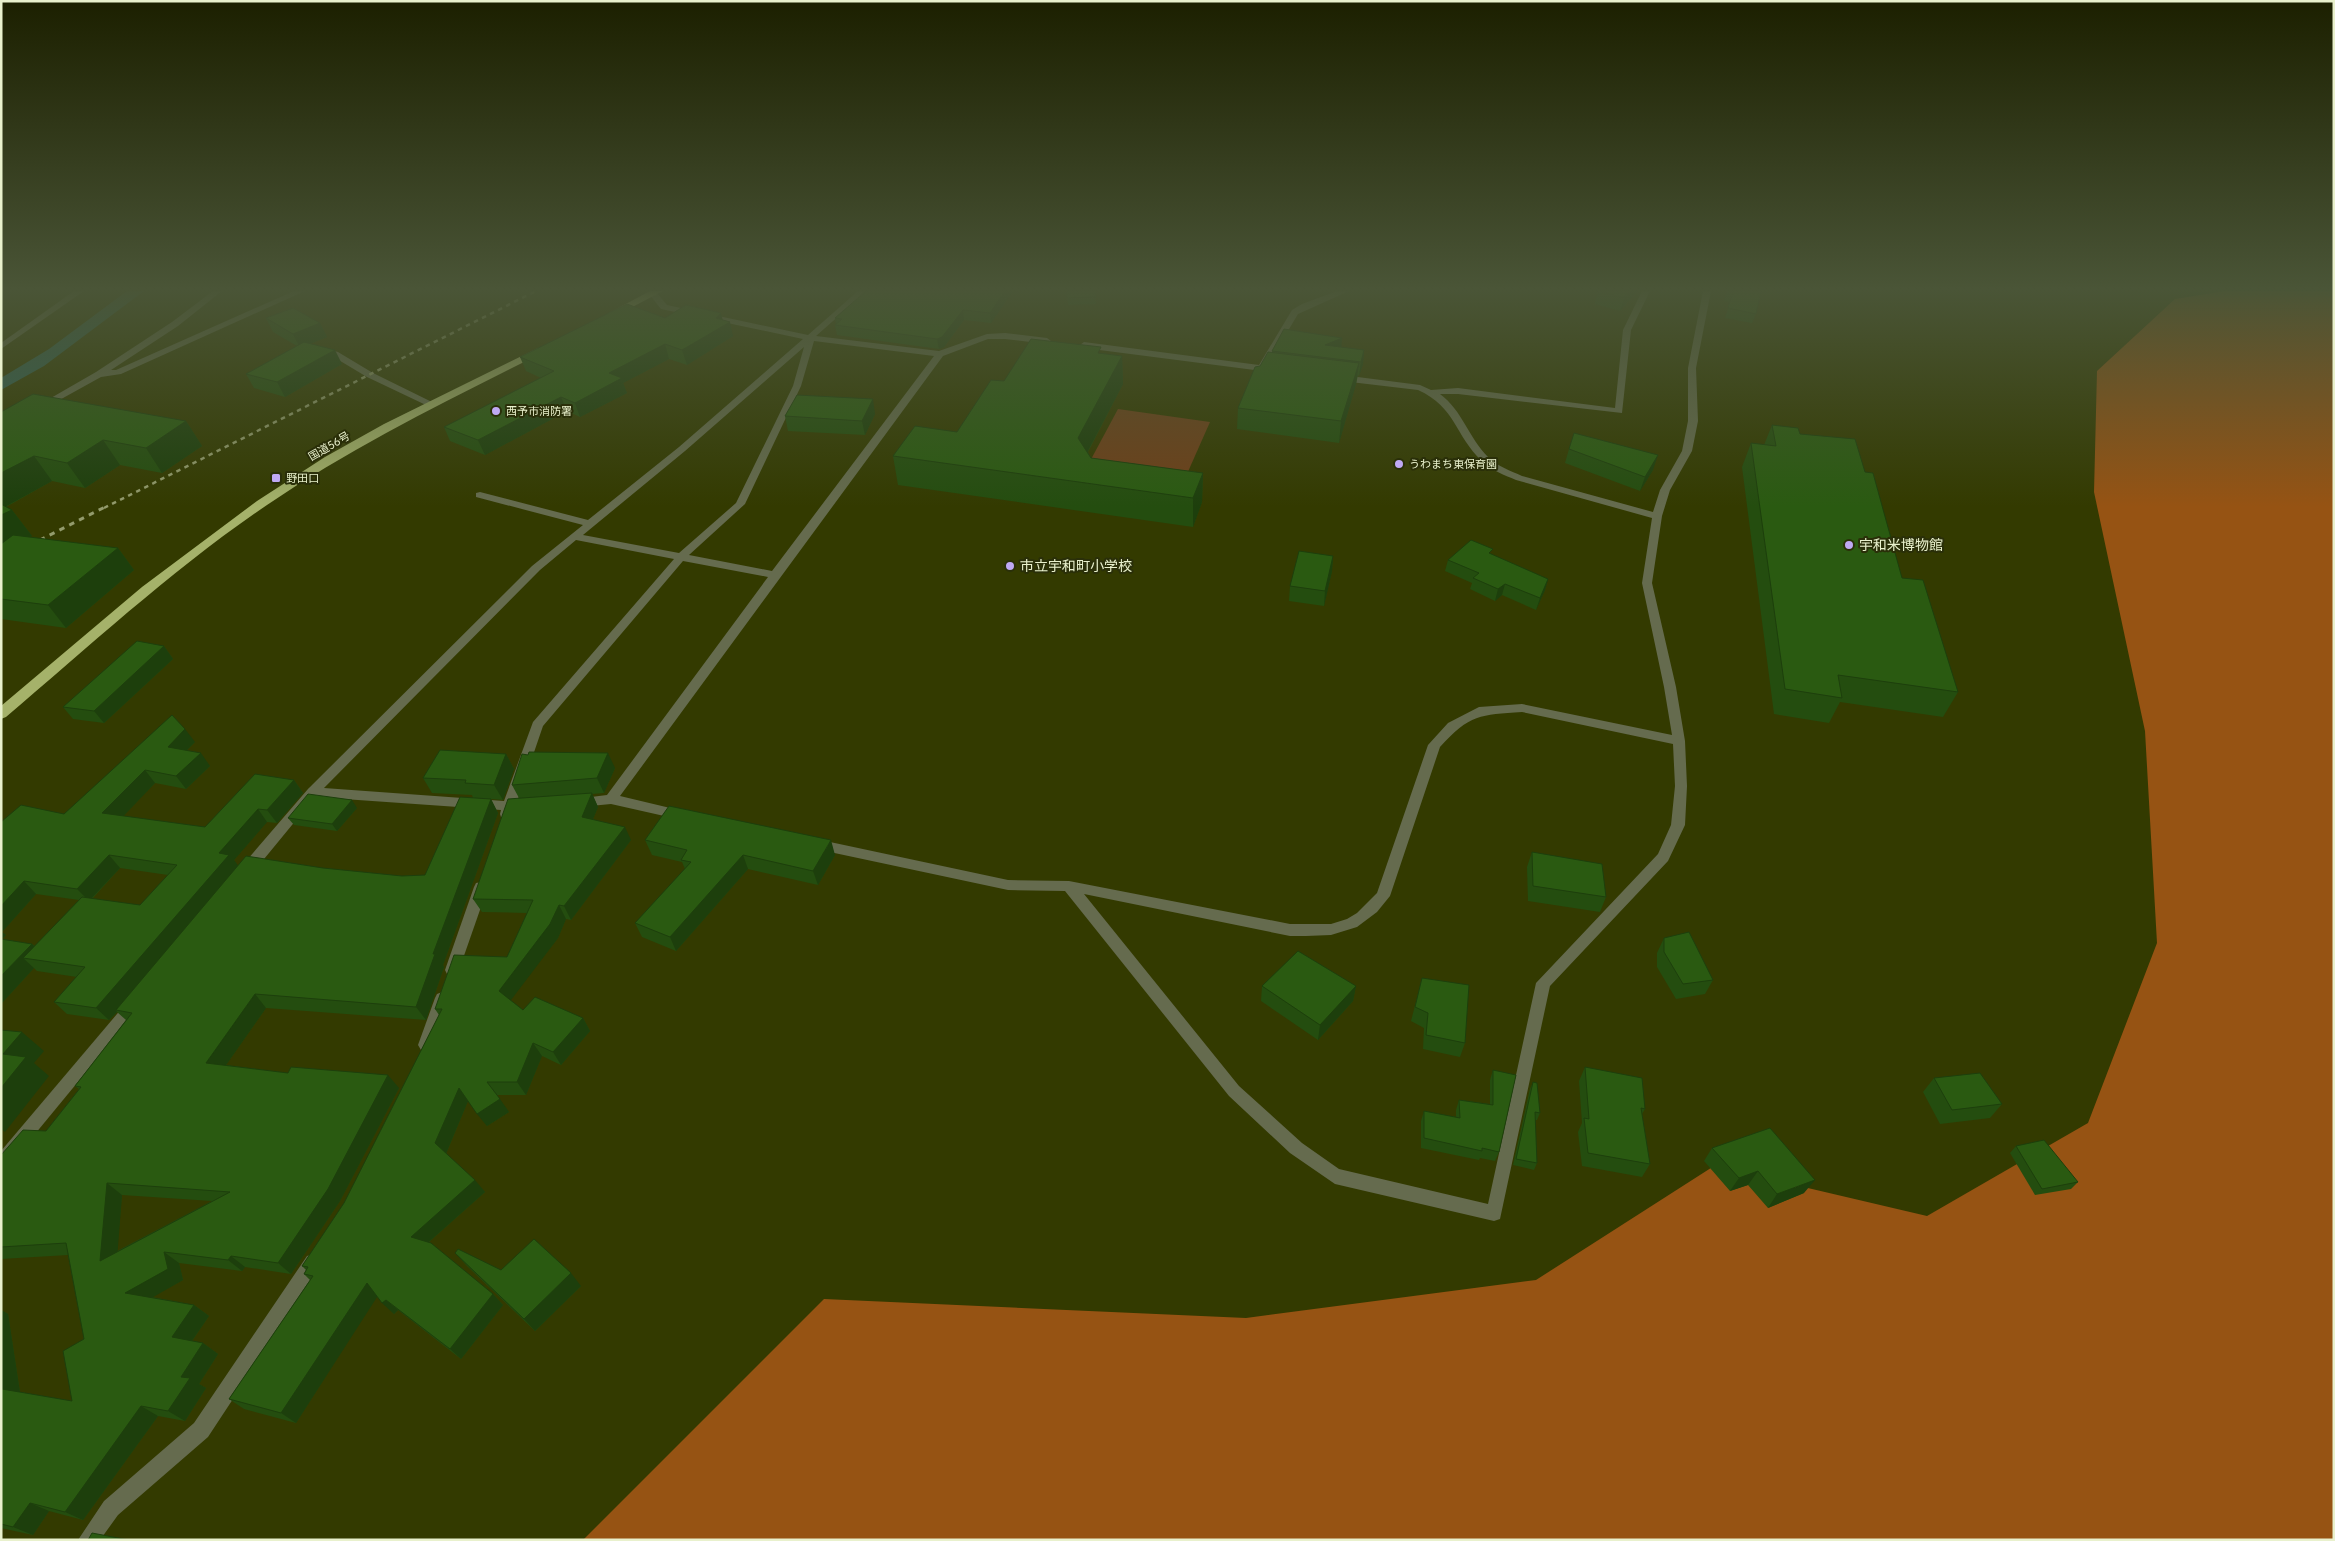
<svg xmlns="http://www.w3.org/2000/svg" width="2335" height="1541" font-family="Lato,'Noto Sans JP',sans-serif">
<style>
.green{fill:#6e4019}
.forest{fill:#965313}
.water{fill:#2e6055}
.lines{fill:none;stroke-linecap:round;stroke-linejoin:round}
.street{fill:#656b4e;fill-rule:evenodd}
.highway{fill:#a5b26a;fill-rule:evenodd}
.rail-far1{stroke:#939b6c;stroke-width:2.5;stroke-dasharray:4.5 4.5;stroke-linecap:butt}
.rail{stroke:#939b6c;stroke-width:3;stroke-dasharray:5.5 5.5;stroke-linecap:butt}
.wall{fill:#244d0f;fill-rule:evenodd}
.shaded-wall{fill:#1d3f0c}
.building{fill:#2a5a11;stroke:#1d3f0c;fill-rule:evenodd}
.poi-dot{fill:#bfa9f4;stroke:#2a2f09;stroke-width:2}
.labels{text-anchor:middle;stroke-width:4;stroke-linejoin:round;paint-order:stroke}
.far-poi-label{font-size:11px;fill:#e9f1cd;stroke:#2a2f09;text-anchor:start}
.far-street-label{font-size:11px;fill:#e9f1cd;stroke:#2a2f09}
.poi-label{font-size:14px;fill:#e9f1cd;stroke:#2a2f09;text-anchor:start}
</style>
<rect width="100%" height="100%" fill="#333a00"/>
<path class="green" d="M1118,409l92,13 -31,70 -98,-14z"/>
<path class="forest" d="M2225,291h109v1249h-1751l241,-241 422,19 290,-38 178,-114 213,50 161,-93 69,-180 -12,-212 -51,-239 3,-121 78,-72z"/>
<path class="water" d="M127,291h17l-100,75 -43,24v-12l48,-29z"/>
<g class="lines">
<g class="street">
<path d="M74,291h10l-83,58v-6z"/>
<path d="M213,291h9l-44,35 -67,44h5l178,-79h11l-184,83 -20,3 -56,31 -8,-2 59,-34 76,-50z"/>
<path d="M858,291h9l-51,45 123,15 48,-17 18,-1 42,5 4,3 -4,3 -42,-5h-17l-45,17 -323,440 67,16 1,3 -1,3 -5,2 -71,-16 -31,3 -5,-2 -1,-3 1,-3 32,-4 161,-218 -85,-16 -140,165 -26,76 4,4 -1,3 -6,2 -3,6h-10l-1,-3 1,-4 -186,-13 -64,78h-10l-2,-4 2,-4 67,-78 224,-223 51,-41 -107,-28v-4l4,-1 108,28 91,-73 124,-108 -142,-30 -12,-15 1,-2h6l11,13 141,30zM814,341l120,15 -162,215 -83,-16 56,-51 56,-118zM804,347l-11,39 -57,117 -57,50 -96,-18 102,-84zM576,540l98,19 -141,163 -29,79 -180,-13 216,-218z"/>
<path d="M1337,291h12l-51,23 -31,52 7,3 -4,3 -186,-24 -4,-3 4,-3 175,23 33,-55 10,-6z"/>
<path d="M1642,291h8l-19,39 -9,83 -164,-19h-18c22,16 29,44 48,63 9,9 23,14 34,19l131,36 7,-22 22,-39 6,-30v-53l15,-77h8l-15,77 2,53 -6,30 -22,39 -8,26 -10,67 24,104 9,54 2,45 -2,39 -17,36 -118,125 -50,233 -6,2 -159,-37 -45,-31 -61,-57 -164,-205 -57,-1 -197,-42 -2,-4 2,-4 5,-1 192,41 61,1 221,43h41l16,-5 10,-6 20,-20 51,-148 20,-22 31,-16 43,-3 150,31 -8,-48 -22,-104 10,-65 -136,-38c-12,-5 -25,-10 -34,-19 -27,-25 -26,-54 -64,-71l-76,-9 -4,-3 4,-3 78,10 11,5 27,-2 157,20 8,-78zM1522,712l151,32 2,42 -4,39 -13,29 -122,129 -48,221 -149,-35 -37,-26 -63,-57 -155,-192 206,42h16l25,-1 26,-8 20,-15 13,-16 50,-149c30,-33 40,-32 82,-35z"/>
<path d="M323,348l15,4 35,21 63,31 -8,2 -61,-29 -35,-21 -12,-3 -1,-2z"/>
<path d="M481,882l5,1 2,4 -29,83 -2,4 -5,2 -5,-2 -2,-4 29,-83 2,-4z"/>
<path d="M442,992l5,2 2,4 -15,47 -3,5 -5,2 -5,-2 -3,-5 17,-47 2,-4z"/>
<path d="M133,999l5,2 2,4 -2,4 -131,159 -6,2v-19l127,-150z"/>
<path d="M313,1254l6,2 3,6 -3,6 -111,169 -90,78 -18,25h-22l26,-39 90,-78 113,-167z"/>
</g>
<g class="highway">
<path d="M650,291h13l-48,25h-6l-2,-2z"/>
<path d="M538,348l5,3 -1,2c-94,47 -188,93 -275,152 -93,63 -176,140 -261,212l-5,2v-13l141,-119 115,-86 68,-44 59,-33z"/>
</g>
<path class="rail-far1" d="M104,508l432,-217"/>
<path class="rail" d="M30,545l77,-39"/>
</g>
<g class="wall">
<path d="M866,291h147l-22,32 -27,-3 -20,27 -5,2 -102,-14 -2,-10 1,-1 -1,-6z"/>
<path d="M1067,291h28l1,13 -28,1z"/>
<path d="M1598,291h39l-17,20 -25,-7z"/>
<path d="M1727,291h34l-5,23 -4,9 -27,-5 5,-16 -6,-1z"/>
<path d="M266,318l54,5 7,14 -17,7 32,20 -57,33 -31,-9 -8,-14 51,-28 -24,-14z"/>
<path d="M665,318l58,2 10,16 -46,29 -18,-6 -46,24 4,10 -47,24 -13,-6 -82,44 -35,-14 -6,-14 97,-49 -15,-7 -6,-14z"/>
<path d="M1364,350l-1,14 -4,12 -1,-1 -2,9 -17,59 -102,-14 1,-21 22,-42 12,-13v-2z"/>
<path d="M1101,354l21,2 1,28 -35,68 3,6 112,15 -1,29 -9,25 -295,-42 -5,-29 64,-24 47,-51z"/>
<path d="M1,412l185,9 16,25 -40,27 -42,-8 -35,23 -33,-7 -46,26 6,3 20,26 -3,1 89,11 16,22 -68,58 -65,-9z"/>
<path d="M875,414l-10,21 -77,-4 -3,-15z"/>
<path d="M1772,425l28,9 65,38 37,106 56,114 -15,25 -103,-15 -11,21 -55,-9 -32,-247 9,-24 13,2z"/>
<path d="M1569,449l84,21 -13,21 -75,-28z"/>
<path d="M1492,555l56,24 -3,11 -9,20 -34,-15 -7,6 -25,-12 2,-6 -27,-12 3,-11z"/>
<path d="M1333,556l-1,15 -8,35 -35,-5 1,-15z"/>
<path d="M164,646l9,13 -69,64 -31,-4 -10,-12z"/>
<path d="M195,742l-8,8 23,16 -24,23 -31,-6 -32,33 82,11 89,-47 9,13 -26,30 -10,-1 -33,38 4,6 85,2 79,8 23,-1 48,-77 -1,-3 -40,-2 -9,-15 83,-24 8,15 -11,31 -12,-1 7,14 -55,152 1,2 -18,53 -160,-12 -40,57 173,23 -59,113 -49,73 -46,-7 -3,4 -63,-8 4,17 -31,17 42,8 15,11 -17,25 11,2 15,11 -19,30 7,4 -21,33 -27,-5 -75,104 -34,-9 -16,24 -32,-7v-218l7,4 12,78 52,9 12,-62 -16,-84 -67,4v-104l45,-24 33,-42 -4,-3 51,-66 -9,-8 -8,8 -42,-6 -13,-12 23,-25 -40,-6 -3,-3 -33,36v-182l63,-8zM120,868l48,7 -28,30 -48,-6zM36,894l43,6 -44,46 -3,-2 -30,-5 4,-4 -4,-3zM122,1195l90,6 -95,50z"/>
<path d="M615,768l-11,25 -12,1 6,13 -5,12 38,21 -60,80 -5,-1 -8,19 -48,62 13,10 60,8 7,13 -29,34 -19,-9 -16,39h-30l13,17 -22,14 -19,-25 -22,53 39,38 -56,50 64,52 10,11 -42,54 -63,-49 -4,4 -17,-18 -81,127 -52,-14 -15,-10 81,-119 -6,-6 2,-4 -4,-4 42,-63 95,-188 -4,-6 72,-52 20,-44 -45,-1 -9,-13 46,-101 -7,-13z"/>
<path d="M357,808l-20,23 -43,-6 -6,-7z"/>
<path d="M645,840l190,15 -17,30 -70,-16 -72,82 -34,-14 -7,-14 50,-54 -3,-7 -30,-7z"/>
<path d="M1532,852l74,45 -6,15 -72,-11 -1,-34z"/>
<path d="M1664,938l49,42 -8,14 -29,5 -19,-32v-14z"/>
<path d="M1422,978l43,65 -5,14 -37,-8 1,-21 -13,-7z"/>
<path d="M1262,986h94l-3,15 -35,39 -57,-39z"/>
<path d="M1585,1067l60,42 -3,5 8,50 -8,13 -60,-11 -4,-34 4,-9 -3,-42z"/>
<path d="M1493,1070l6,82 -4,9 -15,-3 -1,2 -58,-12v-27l3,-10 32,6v-7l3,-10 31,4v-24z"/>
<path d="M1934,1078l68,26 -12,14 -50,6 -17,-32z"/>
<path d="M1533,1082l7,31 -3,7h-2l2,43 -3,7 -21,-5 17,-76z"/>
<path d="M2016,1146l62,36 -7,7 -36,6 -25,-42z"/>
<path d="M1712,1148l92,45 -36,15 -20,-23 -18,6 -26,-30z"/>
<path d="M455,1253l46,17 80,16 -46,45 -68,-65z"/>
</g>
<g class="shaded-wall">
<path d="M1005,291h8l-22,32 -1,-10z"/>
<path d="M1629,291h8l-17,20 4,-13z"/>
<path d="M963,310l1,10 -20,27 -5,2 -2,-10z"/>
<path d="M721,313l3,12 6,-3 3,14 -46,29 -5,-15z"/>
<path d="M320,323l7,14 -27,11 -7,-14z"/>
<path d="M1342,338l-1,14 -16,-7z"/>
<path d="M665,344l4,15 -46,24 4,10 -47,24 -5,-14 34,-30z"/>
<path d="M335,350l7,14 -57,33 -8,-15z"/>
<path d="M1364,350l-1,14 -4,12 2,-14z"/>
<path d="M1122,356l1,28 -43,82 -2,-28z"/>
<path d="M1359,363l-3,21 -17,59 2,-22z"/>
<path d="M561,397l6,14 -82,44 -7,-15z"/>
<path d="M873,399l2,15 -10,21 -3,-14z"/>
<path d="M186,421l16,25 -40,27 -16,-25z"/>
<path d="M103,440l17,25 -35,23 -18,-25z"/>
<path d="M1658,455l-5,15 -13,21 5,-14z"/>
<path d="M34,456l18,25 -51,28v-36z"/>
<path d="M1203,473l-1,29 -9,25v-29z"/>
<path d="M12,510l20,26 -31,15v-36z"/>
<path d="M118,548l16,22 -68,58 -18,-23z"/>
<path d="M1333,556l-1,15 -8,35 1,-15z"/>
<path d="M1548,579l-3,11 -9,20 4,-12z"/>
<path d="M1505,584l-3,11 -7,6 3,-12z"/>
<path d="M164,646l9,13 -69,64 -10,-12z"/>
<path d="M185,729l10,13 -17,17 -10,-12z"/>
<path d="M201,753l9,13 -24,23 -10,-13z"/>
<path d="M608,753l7,15 -11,25 -7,-15z"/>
<path d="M506,754l8,15 -11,31 -9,-15z"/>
<path d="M145,770l10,13 -41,43 -12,-13z"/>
<path d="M294,780l9,13 -26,30 -10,-13z"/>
<path d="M592,793l6,14 -10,24 -6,-14z"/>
<path d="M491,799l7,14 -55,152 1,2 -18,53 -10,-13 17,-53z"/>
<path d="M352,800l5,8 -20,23 -5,-7z"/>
<path d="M258,809l9,13 -33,38 5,7 -123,143 1,2 -8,8 -13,-12 123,-155z"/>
<path d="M625,827l6,13 -60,80 -7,-14z"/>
<path d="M831,840l4,15 -17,30 -5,-14z"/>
<path d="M109,855l11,13 -31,33 -12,-12z"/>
<path d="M743,855l5,14 -72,82 -6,-14z"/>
<path d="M24,881l12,13 -34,38 4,3 -5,5v-34z"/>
<path d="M559,905l7,14 -8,19 -50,66 -9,-13z"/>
<path d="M32,944l13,12 -22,2 11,10 -33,36v-28z"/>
<path d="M1356,986l-3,15 -35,39 2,-15z"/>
<path d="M255,994l11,14 -47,67 -13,-12z"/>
<path d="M583,1018l7,13 -29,34 -8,-13z"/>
<path d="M22,1032l22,19 -10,12 15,13 -44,56 -4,-3v-41l2,-34z"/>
<path d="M533,1043l9,13 -16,39 -9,-13z"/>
<path d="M388,1075l11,13 -59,113 -49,73 -13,-11z"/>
<path d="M459,1088l9,13 -23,55 -10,-13z"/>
<path d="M500,1099l9,13 -22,14 -10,-12z"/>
<path d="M1758,1171l-10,14 -18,6 9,-13z"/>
<path d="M475,1180l10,12 -63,56 -11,-11z"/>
<path d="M1815,1180l-11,13 -36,15 9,-14z"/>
<path d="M107,1183l15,12 -6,77 -16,-11z"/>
<path d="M164,1252l15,11 4,17 -42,24 -16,-11z"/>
<path d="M231,1256l14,11 -3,4 -14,-11z"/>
<path d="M571,1273l10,13 -46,45 -11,-12z"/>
<path d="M367,1283l12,11 -83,129 -15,-10z"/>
<path d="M493,1294l10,11 -42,54 -11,-10z"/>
<path d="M386,1300l12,10 -4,4 -12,-11z"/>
<path d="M194,1305l15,11 -22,32 -15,-11z"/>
<path d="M1,1310l7,4 13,85 -19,-10 -1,-6z"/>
<path d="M203,1343l15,11 -19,30 7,4 -21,33 -17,-10 13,-34z"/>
<path d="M141,1406l17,10 -75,104 -18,-8z"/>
<path d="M30,1503l19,8 -16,24 -20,-8z"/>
</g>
<g class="building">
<path d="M866,291h139l-15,22 -27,-3 -21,27 -5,2 -102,-14 7,-6 -7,-1z"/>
<path d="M1067,291h28l1,6 -29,1z"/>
<path d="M1600,291h29l-5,7z"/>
<path d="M1728,291h33l-5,23 -28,-6 5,-16z"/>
<path d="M627,304l38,14 21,-13 35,8 -5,5 14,4 -48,28 -17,-6 -56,29 13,5 -47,25 -14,-6 -83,43 -34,-13 110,-56 -34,-14z"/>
<path d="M293,308l27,15 -27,11 -27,-16z"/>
<path d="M1284,329l58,9 -17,7 39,5 -3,12 -89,-11z"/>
<path d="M1031,339l70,8 -3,6 24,3 -44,82 13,20 112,15 -10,25 -300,-42 22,-30 42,6 34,-52 13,1z"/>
<path d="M304,342l31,8 -58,32 -31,-8z"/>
<path d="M1268,352l91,11 -18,58 -103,-13 17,-41 5,-1z"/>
<path d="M33,394l153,27 -40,27 -43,-8 -36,23 -33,-7 -33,17v-51h1l-1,-1v-9z"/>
<path d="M797,395l76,4 -11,22 -77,-5z"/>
<path d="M1772,425l26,3 2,6 55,5 10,33 8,1 29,105 21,2 35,112 -120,-17 4,23 -57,-9 -34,-246 25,3z"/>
<path d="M1574,433l84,22 -13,22 -76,-28z"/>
<path d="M1,504l11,6 -11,5z"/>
<path d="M13,535l105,13 -70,57 -47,-6v-55z"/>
<path d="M1471,540l22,9 -4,4 59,26 -8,19 -35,-14 -7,5 -25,-11 6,-5 -31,-13z"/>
<path d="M1299,551l34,5 -8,35 -35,-5z"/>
<path d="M137,641l27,5 -70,65 -31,-4z"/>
<path d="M172,715l13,14 -17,18 33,6 -25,23 -31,-6 -43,43 103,14 50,-53 39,6 -27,30 -9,-1 -39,44 10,2 -133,153 -42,-6 31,-35 -62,-9 59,-61 58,8 37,-40 -68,-10 -32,34 -53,-8 -23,25v-84l20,-17 43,9z"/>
<path d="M440,750l66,4 -12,31 -29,-2 1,-3 -43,-2z"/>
<path d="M529,752l79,1 -11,25 -85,7 10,-31 6,1z"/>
<path d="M592,793l-10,24 43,10 -61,79 -5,-1 -9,19 -51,67 24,19 12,-13 48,21 -30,34 -20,-9 -16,39h-30l13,17 -23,15 -18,-26 -24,55 40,37 -64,57 20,6 62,51 -43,55 -64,-49 -4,3 -15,-20 -86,130 -52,-14 84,-123 -9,-2 4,-7 -6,-1 42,-63 98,-194h-7l19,-54 53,2 26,-57 -60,-1 35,-100z"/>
<path d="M308,794l44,6 -20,24 -44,-6z"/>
<path d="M460,797l31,2 -58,155h2l-19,53 -161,-13 -49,69 82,10 3,-6 97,8 -60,114 -50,74 -47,-7 -3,4 -64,-8 4,17 -43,24 69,12 -22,32 31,6 -22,34 9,1 -22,33 -27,-5 -76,106 -35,-9 -17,24 -12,-3v-141l1,6 70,12 -9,-50 21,-12 -18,-96 -65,4v-92l22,-25 23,1 35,-44 -6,-1 57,-73 -16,-3 130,-154 77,12 79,8 23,-1zM107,1183l123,9 -130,69z"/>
<path d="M669,806l162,34 -18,31 -70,-16 -73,82 -35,-14 56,-61 -10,-2 6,-10 -42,-10z"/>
<path d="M1532,852l70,12 4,33 -73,-11z"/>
<path d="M1689,932l24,48 -30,4 -19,-32v-14z"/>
<path d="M1,939l31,5 -31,32z"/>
<path d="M1298,951l58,35 -36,39 -58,-39z"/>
<path d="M1422,978l47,7 -4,58 -39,-8 2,-22 -13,-6z"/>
<path d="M1,1030l21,2 -19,22 23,3 -25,31z"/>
<path d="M1585,1067l57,11 3,31 -4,-1 9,56 -62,-11 -4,-35 5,1z"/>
<path d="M1493,1070l23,5 -17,77 -17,-4v3l-58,-13v-27l36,7 -1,-18 34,5z"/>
<path d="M1980,1073l22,31 -50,6 -18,-32z"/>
<path d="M1533,1082l4,1 3,30 -5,-1 2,51 -21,-4z"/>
<path d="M1770,1128l45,52 -38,14 -19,-23 -19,7 -27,-30z"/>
<path d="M2044,1140l34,42 -36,7 -26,-43z"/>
<path d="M534,1239l37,34 -47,46 -69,-66 3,-4 43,21z"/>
<path d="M92,1533l37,7h-41z"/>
</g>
<linearGradient id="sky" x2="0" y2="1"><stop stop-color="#1c2000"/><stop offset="0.57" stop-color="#4a5537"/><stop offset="1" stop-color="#4a5537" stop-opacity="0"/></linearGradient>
<rect width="2335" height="507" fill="url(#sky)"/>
<g class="poi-dot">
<circle cx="496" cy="411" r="5"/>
<circle cx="1399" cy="464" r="5"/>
<rect x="271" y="473" width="10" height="10" rx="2.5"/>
<circle cx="1849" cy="545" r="5"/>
<circle cx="1010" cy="566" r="5"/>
</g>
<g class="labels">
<g class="far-poi-label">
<text x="506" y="415">西予市消防署</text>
<text x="1409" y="468">うわまち東保育園</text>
<text x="286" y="482">野田口</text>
</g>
<g class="far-street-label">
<text transform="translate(329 446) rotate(-30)" y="4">国道56号</text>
</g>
<g class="poi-label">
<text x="1859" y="550">宇和米博物館</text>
<text x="1020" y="571">市立宇和町小学校</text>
</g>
</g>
<rect width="2335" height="1541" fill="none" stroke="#e9f1cd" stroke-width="5"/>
</svg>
